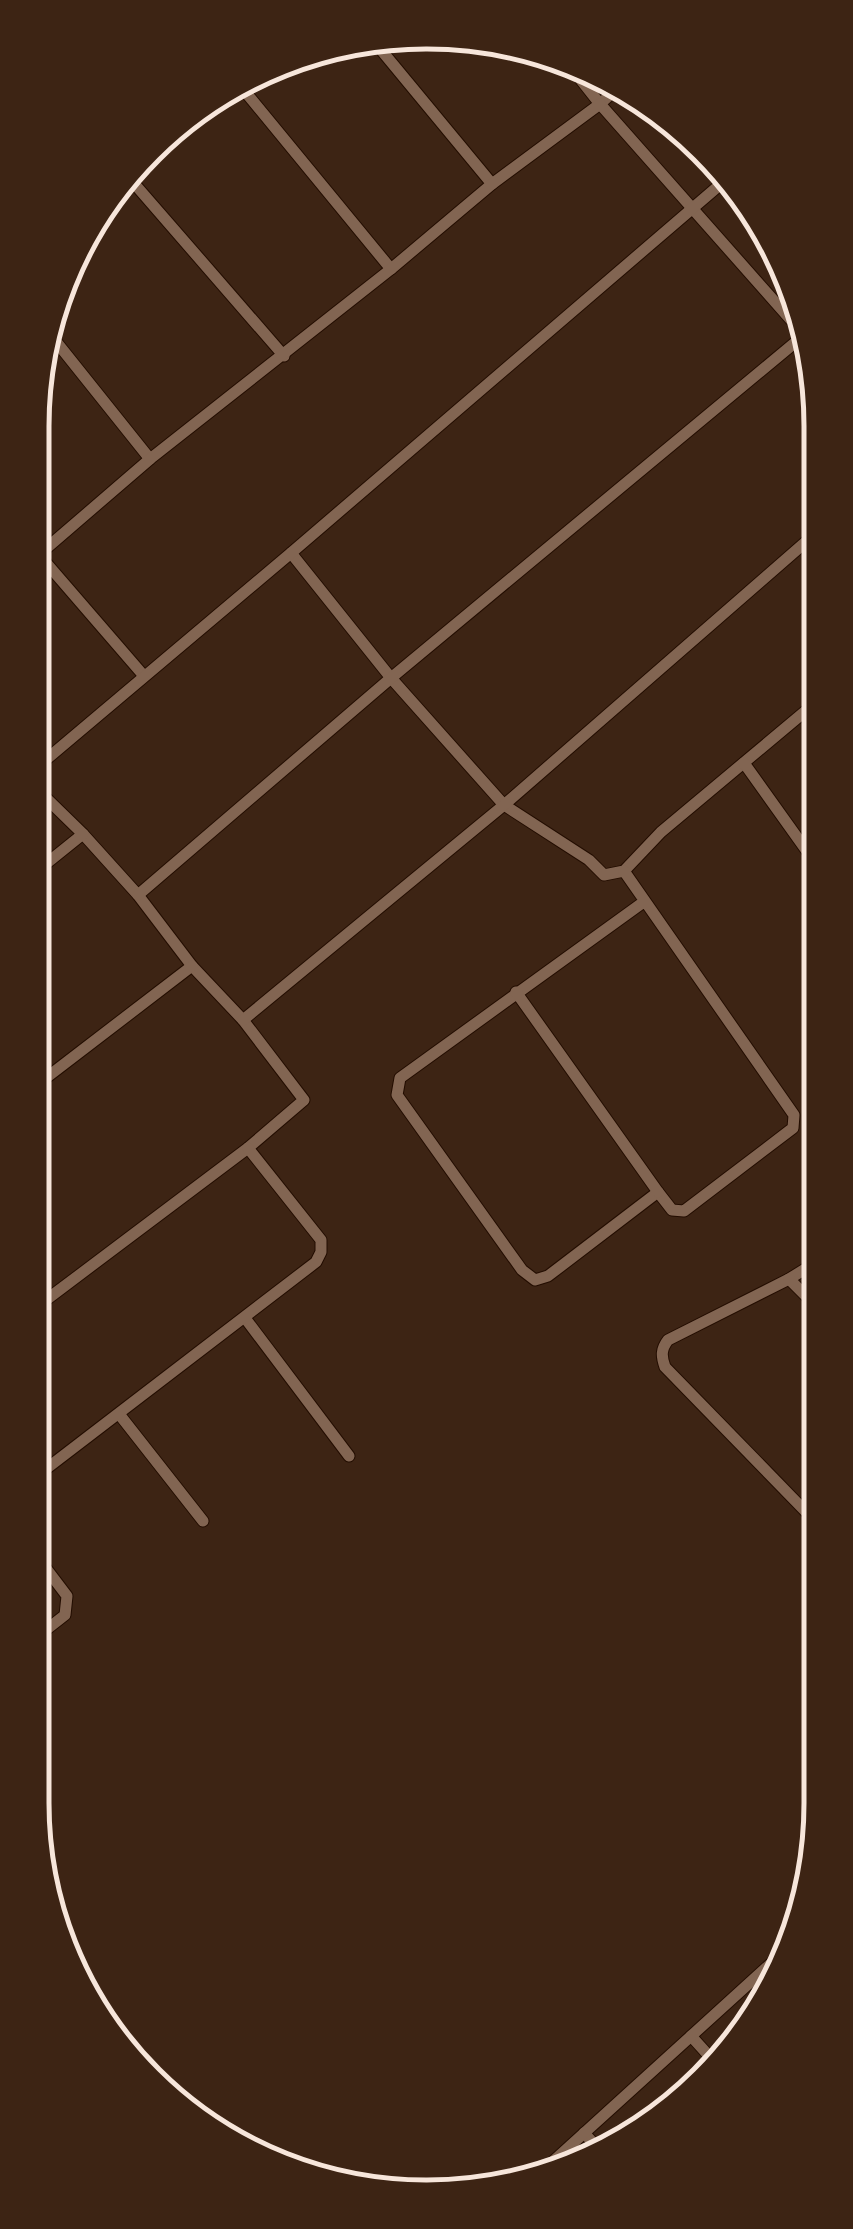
<svg xmlns="http://www.w3.org/2000/svg" width="853" height="2229" font-family="Poppins,sans-serif">
<style>
.lines{fill:none;stroke-linecap:round;stroke-linejoin:round}
.minor-casing{stroke:#230d00;stroke-width:13}
.minor{stroke:#826552;stroke-width:11}
.rim{fill:none;stroke:#f7e6db;stroke-width:5}
</style>
<rect width="100%" height="100%" fill="#3d2414"/>
<g class="lines">
<defs>
<g id="minor">
<path d="M377,45l115,139"/>
<path d="M581,80l19,24 11,-10"/>
<path d="M243,89l148,180"/>
<path d="M132,181l152,175"/>
<path d="M54,339l96,120"/>
<path d="M42,552l108,-93 241,-190 101,-85 108,-80 191,216"/>
<path d="M291,553l100,125 113,127 85,55 15,15 20,-4 37,-39 147,-123"/>
<path d="M42,558l102,118"/>
<path d="M42,763l249,-210 431,-370"/>
<path d="M744,763l65,91"/>
<path d="M42,794l41,40 55,61 54,71 51,54 61,80 -56,48 -206,155"/>
<path d="M42,867l41,-33"/>
<path d="M624,871l170,244 -1,13 -109,83 -12,-1 -14,-18 -110,84 -13,4 -13,-10 -125,-175 3,-17 245,-177"/>
<path d="M138,895l253,-217 406,-337"/>
<path d="M516,992l142,200"/>
<path d="M243,1020l261,-215 304,-265"/>
<path d="M42,1081l150,-115"/>
<path d="M810,1266l-21,13 -121,61c-7,9 -7,16 -3,27l145,149"/>
<path d="M789,1279l21,21"/>
<path d="M245,1318l104,138"/>
<path d="M119,1414l84,107"/>
<path d="M42,1472l274,-210 5,-10v-12l-73,-92"/>
<path d="M42,1563l25,33 -2,19 -23,18"/>
<path d="M691,2036l19,21"/>
<path d="M584,2133l12,13"/>
<path d="M549,2165l228,-207"/>
</g>
</defs>
<use href="#minor" class="minor-casing"/>
<use href="#minor" class="minor"/>
</g>
<path d="M0 0H853V2229H0ZM426 49H427A377 377 0 0 1 804 426V1803A377 377 0 0 1 427 2180H426A377 377 0 0 1 49 1803V426A377 377 0 0 1 426 49Z" fill="#3d2414" fill-rule="evenodd"/>
<path class="rim" d="M426 49H427A377 377 0 0 1 804 426V1803A377 377 0 0 1 427 2180H426A377 377 0 0 1 49 1803V426A377 377 0 0 1 426 49Z"/>
</svg>
